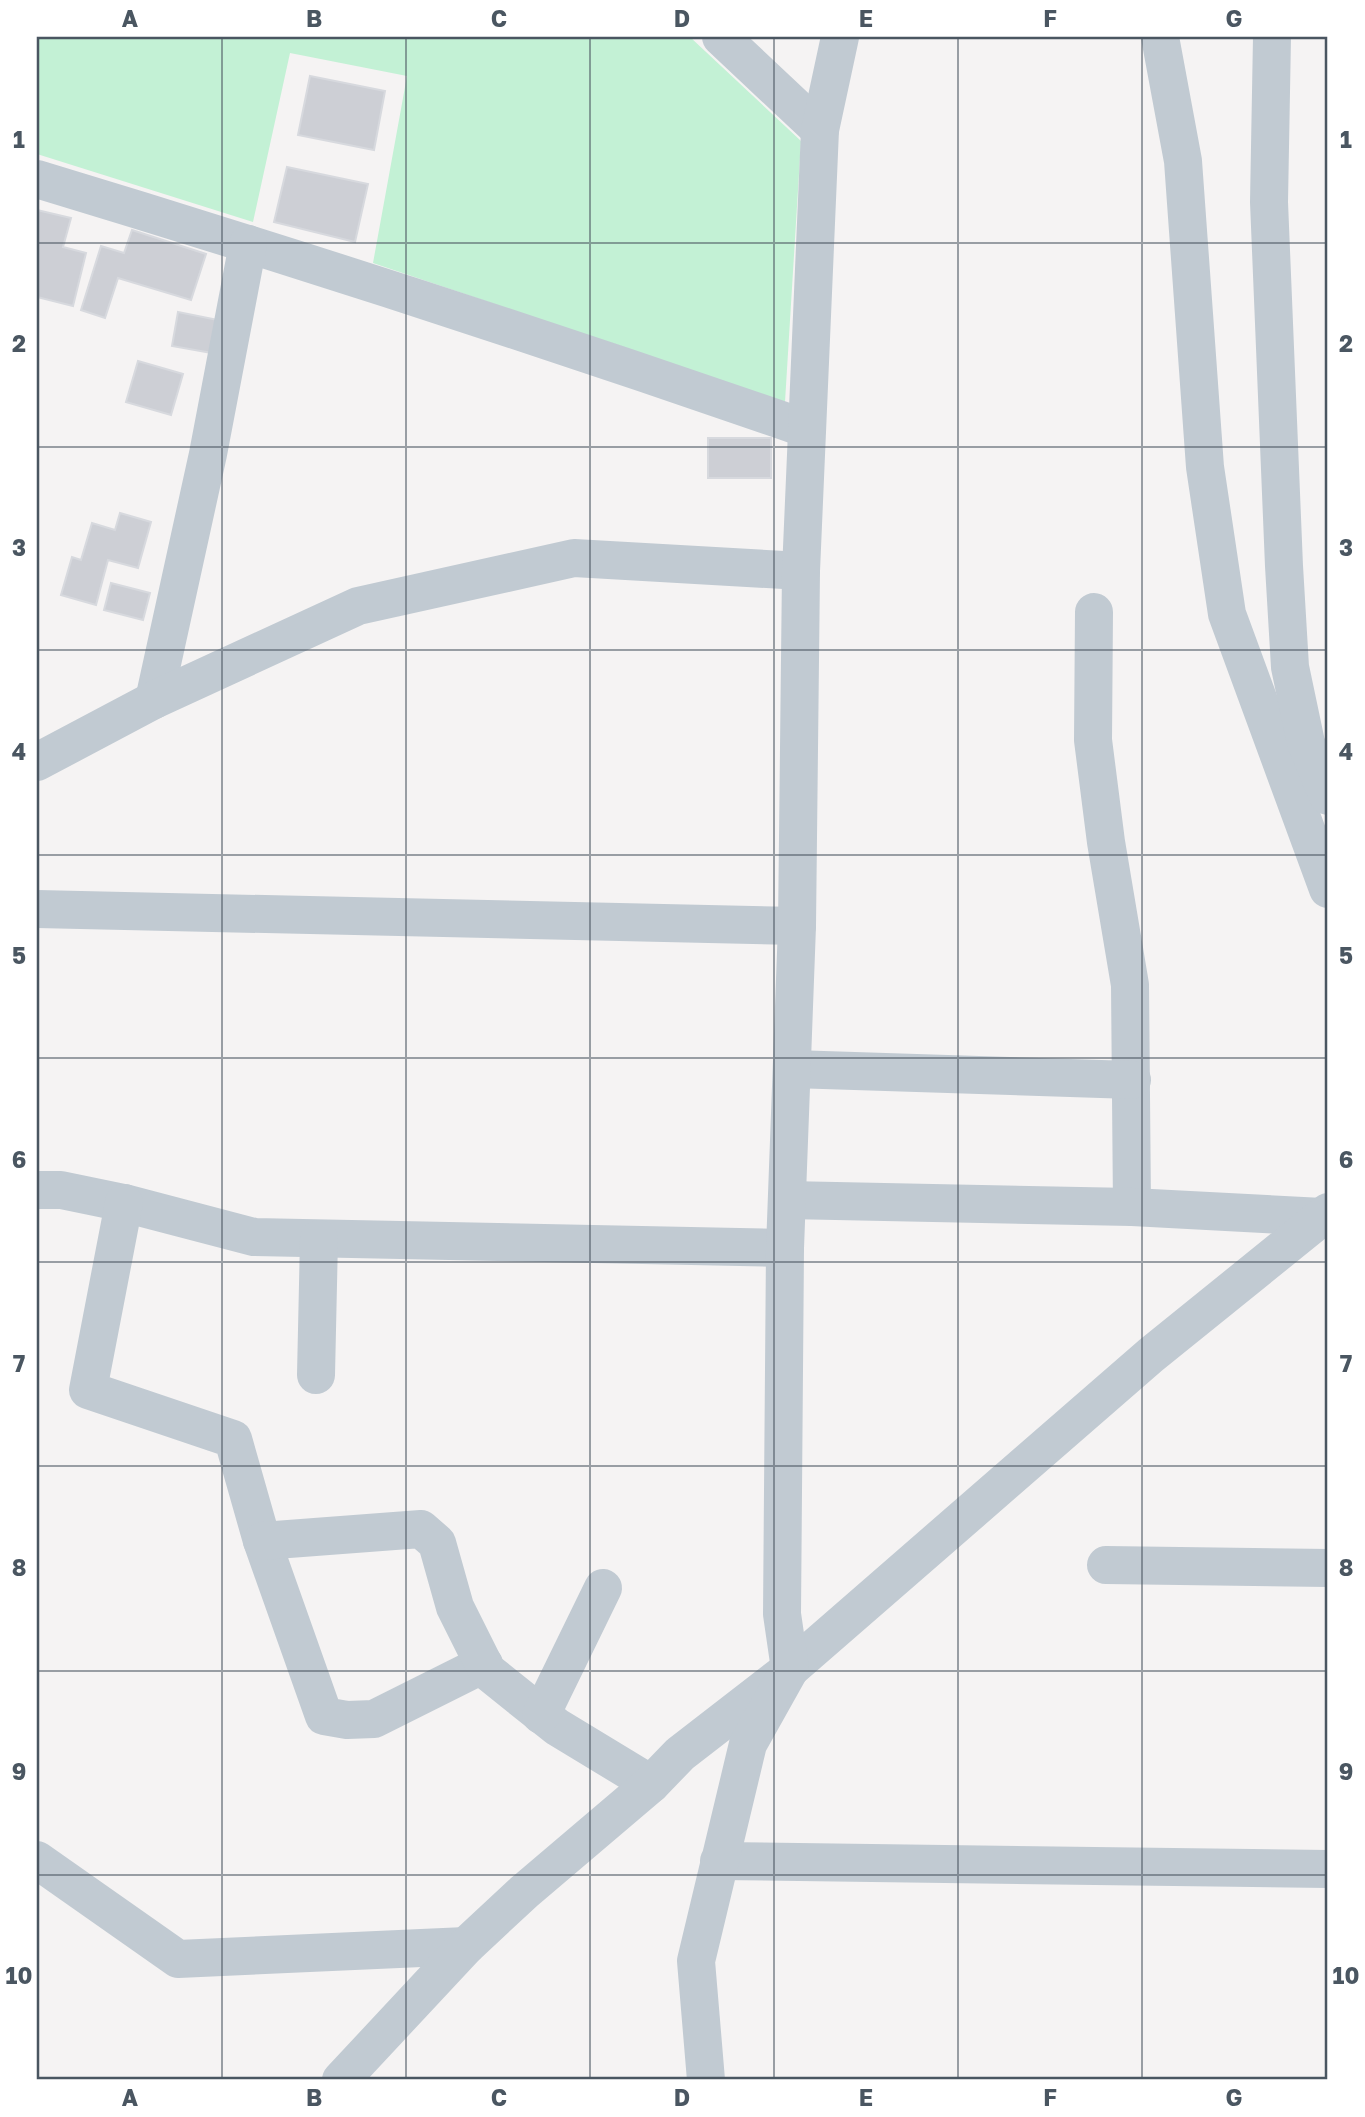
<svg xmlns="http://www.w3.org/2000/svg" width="1365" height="2117" font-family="'Golos Text',sans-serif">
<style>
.green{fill:#c3f1d5}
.building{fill:#cdcfd5;stroke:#d7d9de;stroke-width:2}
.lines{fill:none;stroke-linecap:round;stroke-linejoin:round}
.minor{stroke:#c1cad2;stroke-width:38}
.grid{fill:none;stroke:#4a5661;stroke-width:2;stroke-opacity:0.55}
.neatline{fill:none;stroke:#4a5661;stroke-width:2.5}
.grid-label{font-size:23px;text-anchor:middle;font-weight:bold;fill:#4a5661}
</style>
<rect width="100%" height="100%" fill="#f5f3f3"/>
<path class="green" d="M37,37h653l111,104 -16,261 -412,-139 34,-187 -117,-23 -37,169 -216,-68z"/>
<g class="building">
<path d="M310,76l75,15 -11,59 -76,-15z"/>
<path d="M287,167l81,17 -13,58 -81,-20z"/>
<path d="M37,210l34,8 -8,29 23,6 -13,53 -36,-9z"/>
<path d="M132,230l74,24 -15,46 -73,-22 -13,40 -24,-8 20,-64 23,7z"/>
<path d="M178,312l40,8 -6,33 -40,-7z"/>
<path d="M138,361l45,13 -12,41 -45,-13z"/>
<rect x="708" y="438" width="63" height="40"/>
<path d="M120,513l31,9 -13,46 -30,-8 -12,45 -35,-10 11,-38 9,3 11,-37 23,7z"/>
<path d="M111,583l39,10 -7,27 -39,-10z"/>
</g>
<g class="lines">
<g class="minor">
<path d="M721,37l99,93"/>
<path d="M1160,37l23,124 22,306 22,147 101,275"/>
<path d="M1272,37l-3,165 15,364 6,101 16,76 22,53"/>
<path d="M37,179c258,78 514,161 770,250"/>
<path d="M1094,612l-1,128 13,102 24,143 2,222"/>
<path d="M154,700l54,-246 40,-210"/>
<path d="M37,762l117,-62 204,-94 216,-48 227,13"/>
<path d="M37,909l760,17"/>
<path d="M792,1069l340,11"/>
<path d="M37,1190h24l63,13 130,34 531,11"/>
<path d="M787,1200l345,7 190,10"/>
<path d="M124,1203l-36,187 145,49 29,102 62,175 23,4 27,-1 110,-55"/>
<path d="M316,1375l3,-136"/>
<path d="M262,1541l159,-12 16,14 18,64 32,64 70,56 94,57"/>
<path d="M1106,1565l222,3"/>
<path d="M541,1715l62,-127"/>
<path d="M37,1860l141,99 288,-13"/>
<path d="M719,1861l609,8"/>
<path d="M341,2080l125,-134 58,-54 127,-108 29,-30 110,-85 361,-314 177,-143"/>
<path d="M706,2080l-10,-119 52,-217 42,-75 -8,-55 3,-366 12,-322 4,-355 19,-441 20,-93"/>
</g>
</g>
<path class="grid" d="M222,37v2043M406,37v2043M590,37v2043M774,37v2043M958,37v2043M1142,37v2043M37,243h1291M37,447h1291M37,650h1291M37,855h1291M37,1058h1291M37,1262h1291M37,1466h1291M37,1671h1291M37,1875h1291"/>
<rect width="1365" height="2117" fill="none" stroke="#ffffff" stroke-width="77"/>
<rect x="38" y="38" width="1288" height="2040" class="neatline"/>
<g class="grid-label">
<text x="130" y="27">A</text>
<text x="314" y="27">B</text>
<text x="499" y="27">C</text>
<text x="682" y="27">D</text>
<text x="866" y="27">E</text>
<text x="1050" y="27">F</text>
<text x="1234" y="27">G</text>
<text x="19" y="148">1</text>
<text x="1346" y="148">1</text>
<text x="19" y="352">2</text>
<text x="1346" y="352">2</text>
<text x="19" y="556">3</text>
<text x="1346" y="556">3</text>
<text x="19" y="760">4</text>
<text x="1346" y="760">4</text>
<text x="19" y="964">5</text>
<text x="1346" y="964">5</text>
<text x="19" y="1168">6</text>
<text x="1346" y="1168">6</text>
<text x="19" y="1372">7</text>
<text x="1346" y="1372">7</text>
<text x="19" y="1576">8</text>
<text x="1346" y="1576">8</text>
<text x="19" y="1780">9</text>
<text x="1346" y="1780">9</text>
<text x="19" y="1984">10</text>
<text x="1346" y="1984">10</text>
<text x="130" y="2106">A</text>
<text x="314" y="2106">B</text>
<text x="499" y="2106">C</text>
<text x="682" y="2106">D</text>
<text x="866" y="2106">E</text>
<text x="1050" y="2106">F</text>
<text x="1234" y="2106">G</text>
</g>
</svg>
